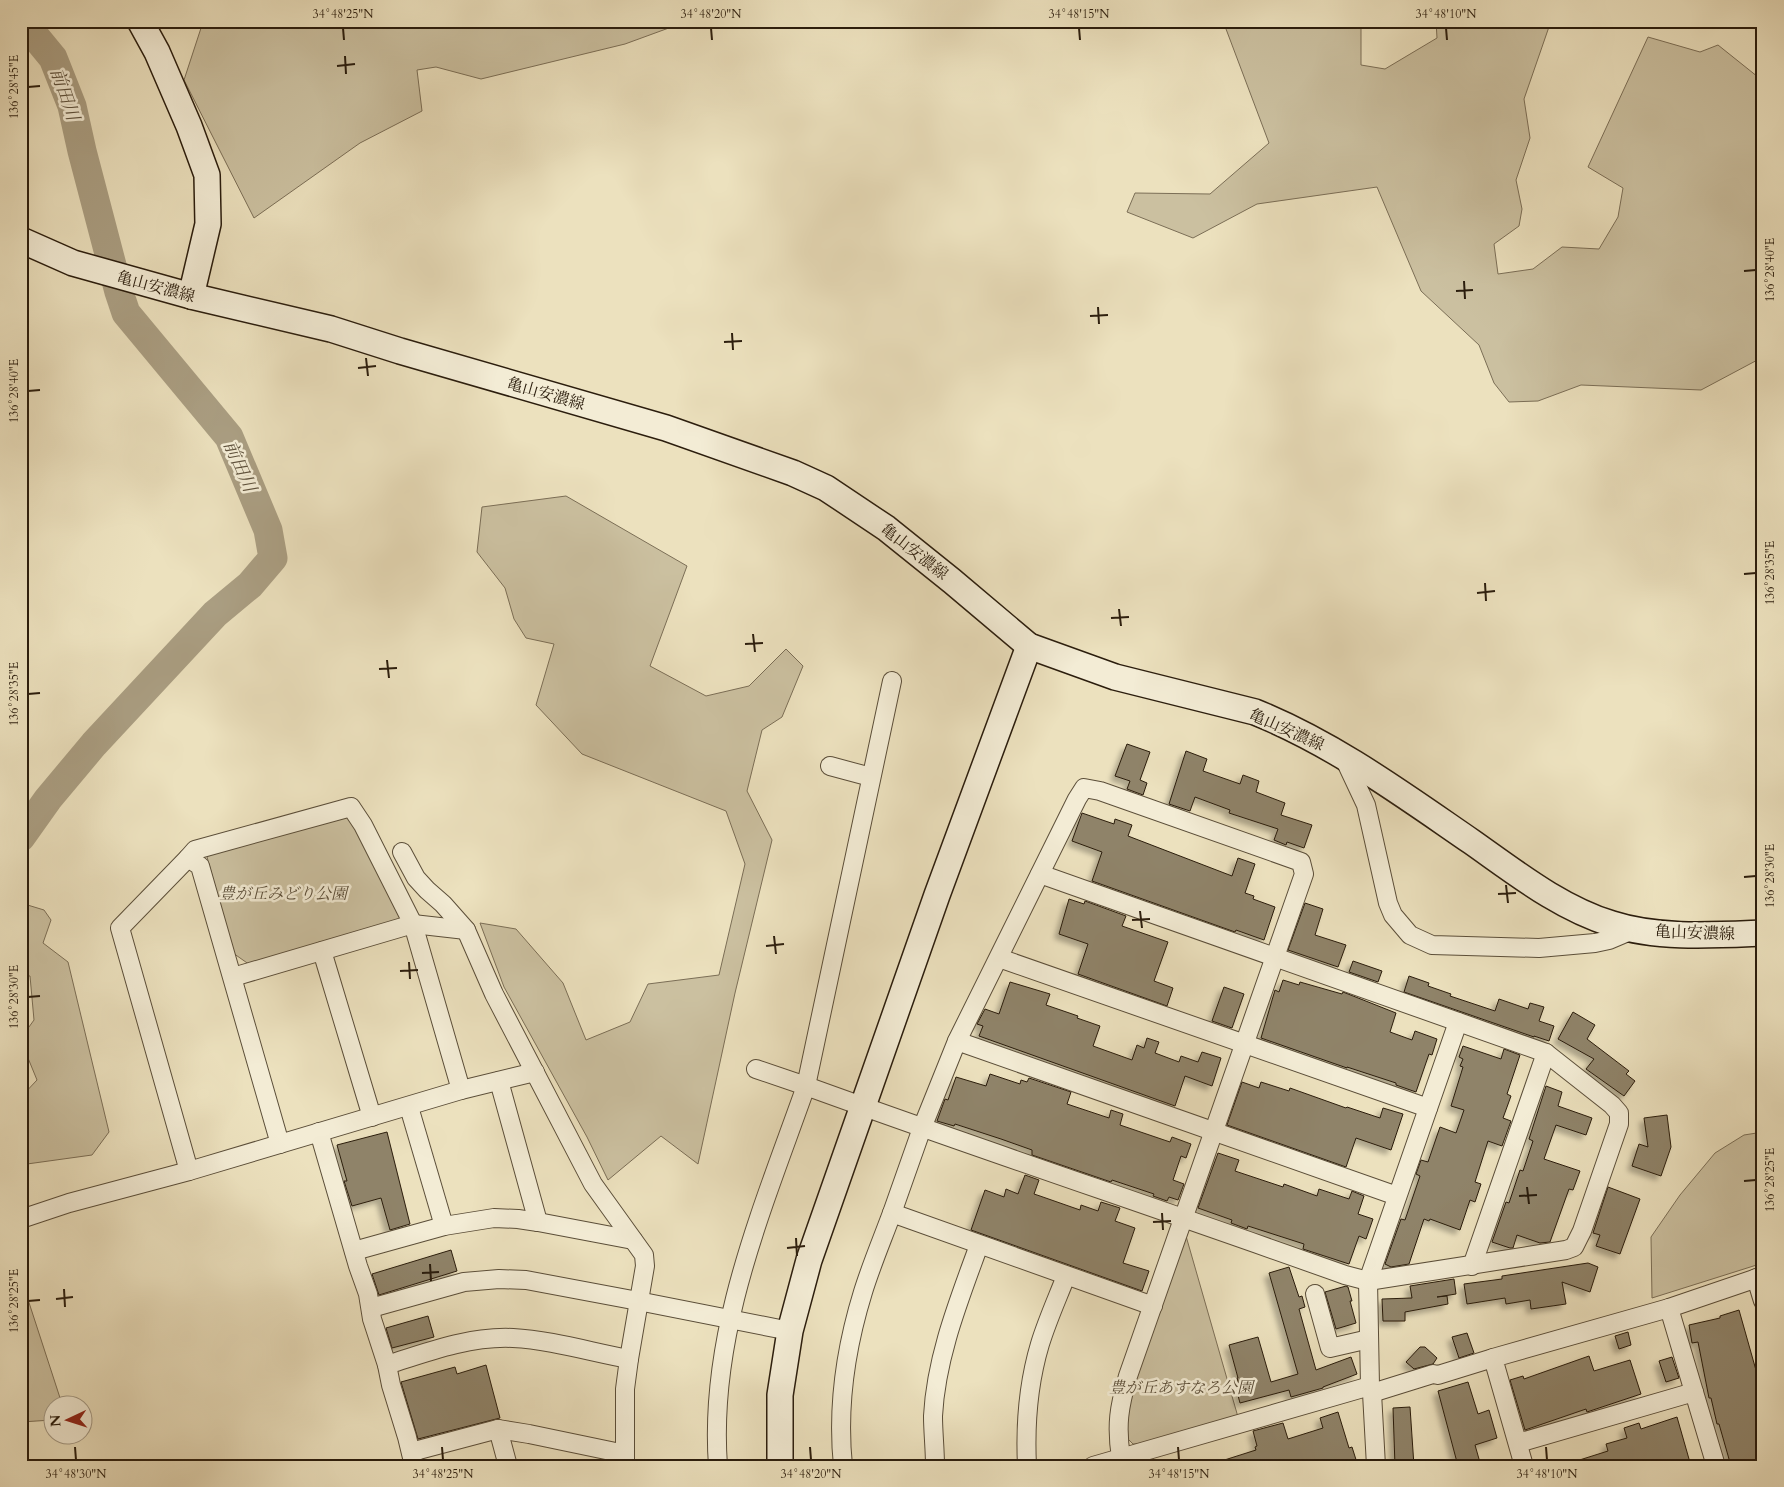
<svg xmlns="http://www.w3.org/2000/svg" width="1784" height="1487" font-family="Cardo,'Noto Serif JP',serif">
<style>
.green{fill:#cbc0a0;stroke:#7b6e56}
.lines{fill:none;stroke-linecap:round;stroke-linejoin:round}
.river{stroke:#aa9e82;stroke-width:29}
.building{fill:#8f8369;stroke:#2b1d0d;filter:url(#shadow)}
.street-casing{stroke:#5b4e39;stroke-width:20}
.secondary-casing{stroke:#2b1d0d;stroke-width:28}
.street{stroke:#f3ecd5;stroke-width:18}
.secondary{stroke:#f3ecd5;stroke-width:25}
.ticks{fill:none;stroke:#2b1d0d;stroke-width:2}
.labels{text-anchor:middle;stroke-width:5;stroke-linejoin:round;paint-order:stroke}
.street-label{font-size:16px;fill:#2b1d0d;stroke:#f3ecd5}
.park-label{font-size:16px;font-style:italic;fill:#5b4e39;stroke:#f3ecd5}
.water-label{font-size:18px;font-style:italic;fill:#5e513c;stroke:#f3ecd5}
.neatline{fill:none;stroke:#2b1d0d;stroke-width:2}
.ticks-label{font-size:12px;text-anchor:middle;fill:#2b1d0d}
</style>
<defs>
<filter id="shadow"><feDropShadow dx="-4.5" dy="4.5" stdDeviation="2.5" flood-color="#0004"/></filter>
</defs>
<rect width="100%" height="100%" fill="#ece1be"/>
<filter id="stains"><feTurbulence type="fractalNoise" baseFrequency=".004" numOctaves="4"/><feColorMatrix values="0 0 0 0 .2 0 0 0 0 .09 0 0 0 0 .02 0 0 0 .5 -.17"/></filter>
<radialGradient id="worn" r=".72"><stop offset=".6" stop-color="#630" stop-opacity="0"/><stop offset="1" stop-color="#630" stop-opacity=".3"/></radialGradient>
<g class="green">
<path d="M202,21h475v4l-52,19 -144,35 -45,-12 -19,3 5,41 -62,32 -106,75 -70,-138 18,-55z"/>
<path d="M1223,21h136l2,5v39l24,4 52,-31 -1,-17h115l-27,78 6,39 -14,42 6,29 -3,17 -25,18 4,30 35,-5 29,-22 37,2 19,-32 5,-29 -35,-21 60,-130 52,15 18,-7 45,36v276l-62,33 -120,-5 -43,16 -29,1 -15,-19 -15,-38 -58,-54 -44,-104 -120,17 -64,34 -66,-26 8,-19 75,1 59,-51z"/>
<path d="M566,496l121,70 -37,100 56,30 43,-10 37,-37 17,17 -21,51 -20,13 -15,61 25,49 -37,153 -37,171 -37,-28 -53,44 -21,-43 -83,-150 -24,-64 36,6 47,54 23,57 44,-18 18,-38 71,-9 26,-111 -19,-53 -144,-57 -46,-49 18,-61 -28,-6 -12,-19 -9,-31 -28,-36 5,-45z"/>
<path d="M350,814l55,105 -155,46 -17,-12 -27,-100z"/>
<path d="M21,903l23,7 7,10 -8,23 25,19 41,170 -17,23 -65,9 -6,-3v-64l16,-17 -16,-39v-3l13,-18 -4,-44 -9,-1z"/>
<path d="M1763,1132v131l-111,35 -1,-61 29,-42 35,-42 29,-18z"/>
<path d="M1186,1236l52,181 -95,27h-10l-8,-8 5,-43z"/>
<path d="M21,1278l41,126h-10v16l-31,2z"/>
</g>
<g class="lines">
<path class="river" d="M21,22l4,2 28,34 19,48 10,45 37,141 7,21 103,124 39,93 5,28 -23,27 -35,29 -121,130 -46,55 -27,38"/>
</g>
<g class="building">
<path d="M1127,744l23,8 -10,28 7,3 -4,12 -16,-6 3,-8 -15,-5z"/>
<path d="M1186,751l21,8 -4,12 37,13 3,-9 16,6 -3,11 29,11 -4,12 31,10 -8,23 -17,-6 -1,3 -12,-5 4,-11 -49,-16 1,-3 -35,-13 -5,14 -21,-7z"/>
<path d="M1082,813l32,11 1,-5 17,6 -4,11 104,40 6,-18 17,6 -10,29 9,3 -1,3 22,8 -11,33 -28,-10 -1,2 -143,-51 10,-29 -30,-11z"/>
<path d="M1069,899l15,5 1,-3 41,15 -4,10 46,16 -14,39 19,7 -6,18 -89,-32 10,-30 -29,-10z"/>
<path d="M1305,903l18,6 -8,26 31,10 -8,22 -50,-17z"/>
<path d="M1353,961l29,10 -4,11 -29,-10z"/>
<path d="M1409,976l20,7 -1,3 23,8 -1,2 45,15 4,-12 29,10 2,-6 14,4 -5,14 15,5 -5,15 -15,-5v1l-130,-45z"/>
<path d="M1283,980l16,5 1,-3 42,12 1,-2 53,21 -6,19 22,8 3,-9 22,8 -5,16 -3,-1 -13,38 -20,-7v-2l-49,-16v1l-86,-30 14,-48 4,2z"/>
<path d="M1010,982l40,12 -4,11 32,11 -1,2 23,8 -7,20 39,14 5,-15 7,3 3,-10 12,4 -4,11 24,9 2,-6 17,6 4,-10 19,6 -9,28 -27,-10 -10,30 -196,-70 4,-10 -6,-2 8,-15 14,5z"/>
<path d="M1224,987l20,7 -12,34 -20,-7z"/>
<path d="M1573,1012l22,13 -8,14 42,32 -3,3 9,7 -11,15 -38,-27 8,-10 -36,-20z"/>
<path d="M1463,1046l38,13 3,-10 16,6 -13,39 4,2 -8,22 8,3 -9,25 -14,-5 -13,41 6,2 -6,18 -5,-2 -10,30 -30,-11 -1,2 -5,-2 -15,45 -18,3 -6,-3 16,-45 4,1 15,-44 -4,-2 5,-14 7,2 12,-35 16,6 8,-23 -13,-4 12,-39 -3,-1 3,-7 -4,-2z"/>
<path d="M990,1074l30,10 1,-4 6,2 2,-4 42,14 -4,12 42,14 2,-8 12,4 -3,11 50,17 2,-5 19,7 -5,14 -5,-2 -8,24 11,4 -6,16 -9,-3 -2,4 -14,-5 1,-2 -42,-14 -1,2 -79,-27v-5l-31,-11 -46,-15 -1,2 -17,-5 8,-22 3,1 8,-23 30,9z"/>
<path d="M1242,1082l17,6 2,-6 28,9 1,-3 56,20 1,-1 33,11 3,-10 20,6 -12,36 -35,-12 -10,29 -119,-42z"/>
<path d="M1546,1086l16,6 -4,14 34,12 -6,17 -30,-10 -12,34 36,12 -7,19 -4,-1 -19,53 -10,1 -23,-8 -4,13h-3l-18,-6 14,-40 3,1 11,-33 3,1 10,-30 -4,-2z"/>
<path d="M1667,1115l4,32 -10,29 -29,-10 7,-22 9,3 -4,-29z"/>
<path d="M387,1132l23,92 -20,6 -9,-32 -29,8 -8,-25h3l-10,-36z"/>
<path d="M1218,1153l21,7 -4,11 48,16 1,-3 33,12 2,-7 30,10 3,-8 12,5 -6,18 15,5 -7,20 -7,-3 -10,28 -46,-15 1,-5 -56,-18 -1,3 -16,-6 1,-3 -34,-12z"/>
<path d="M1025,1175l14,5 -5,14 6,2 40,14 1,-5 17,6 3,-9 19,6 -5,13 20,7 -12,35 26,8 -7,20 -171,-61 14,-40 19,7 2,-8 12,5z"/>
<path d="M1608,1187l32,12 -20,55 -24,-8 4,-11 -7,-2z"/>
<path d="M451,1250l6,21 -78,24 -7,-21z"/>
<path d="M1588,1263l10,4 -8,25 -28,-10 4,22 -35,5 -1,-9 -24,4 -1,-6 -38,6 -3,-20 38,-5v-3z"/>
<path d="M1289,1267l10,30 3,-1 3,11 -6,2 17,61 35,-13 6,17 -34,13v1l-32,9 -2,-7 -49,13 -3,-11 4,-1 -4,-13h1l-9,-33 29,-8 13,45 27,-8 -29,-101z"/>
<path d="M1454,1279l2,15 -19,3 10,-1 1,8 -43,8v9h-22l-1,-22 30,-1 -2,-12z"/>
<path d="M1346,1286l2,1 4,14h-2l6,22 -20,6 -11,-37z"/>
<path d="M1739,1310l24,85v71h-32l-12,-42h-2l-6,-26h-2l-11,-56 -6,1 -3,-18 31,-7v-2z"/>
<path d="M428,1316l6,21 -42,11 -6,-20z"/>
<path d="M1628,1332l3,13 -12,4 -4,-13z"/>
<path d="M1467,1333l7,20 -15,5 -7,-21z"/>
<path d="M1420,1347h5l12,11 -4,6 -19,5 -8,-7z"/>
<path d="M1589,1356l5,15 36,-11 11,34 -54,18 -1,-3 -61,21 -15,-50 13,-4 1,3z"/>
<path d="M1672,1357l7,21 -13,4 -7,-21z"/>
<path d="M486,1365l14,53 -82,21 -17,-57 54,-15 2,7z"/>
<path d="M1468,1382l10,32 11,-4 8,28 -22,7 6,21h-23l-20,-75z"/>
<path d="M1410,1407l4,59h-19l-2,-58z"/>
<path d="M1338,1412l11,36 3,-1 6,19h-63l-1,-6 -19,6h-60v-3l41,-13 -1,-3 2,-1 -4,-15 30,-8 5,16 35,-11 -3,-10z"/>
<path d="M1677,1417l14,49h-121v-3l38,-12 -2,-7 21,-6 -3,-10 15,-5 2,6z"/>
</g>
<g class="lines">
<defs>
<g id="street">
<path d="M1343,756l23,49 22,98 5,12 17,20 22,10 107,3 56,-5 14,-3 26,-11"/>
<path d="M830,766l41,11"/>
<path d="M402,852l14,26 11,12 16,14 23,26 28,64 99,190 51,71 1,11 -16,93 -4,30v65"/>
<path d="M188,858l7,-8 156,-43 12,18 50,99 48,166"/>
<path d="M322,951l50,166"/>
<path d="M999,958l429,150"/>
<path d="M233,977l180,-53 53,6"/>
<path d="M957,1041l440,155"/>
<path d="M756,1069l50,17 86,-405"/>
<path d="M499,1081l39,141"/>
<path d="M409,1107l35,119"/>
<path d="M319,1132l39,134 10,28 4,25 15,46 4,20 16,52 7,29"/>
<path d="M189,1171l-69,-243 68,-70 12,8 80,278"/>
<path d="M892,1213l30,-85 35,-87 120,-242 7,-11 16,3 201,71 3,12 -176,502c-9,31 -12,49 -7,82"/>
<path d="M21,1219l48,-16 120,-32 272,-81 74,-18"/>
<path d="M354,1251l90,-25 50,-8 24,1 20,3 95,18"/>
<path d="M1472,1266l74,-213"/>
<path d="M1756,1278l7,23"/>
<path d="M1315,1294l15,54 39,-9"/>
<path d="M371,1308l93,-26 35,-3 27,1 112,21 152,30"/>
<path d="M1669,1308l47,158"/>
<path d="M387,1365c40,-13 82,-29 126,-27 38,2 78,14 116,21"/>
<path d="M1372,1393l61,-19 5,1 55,-17"/>
<path d="M498,1429l10,37"/>
<path d="M1518,1443l176,-51"/>
<path d="M411,1452l87,-23 31,5 96,20v10"/>
<path d="M718,1466c-10,-133 45,-258 88,-380 179,65 360,125 539,189l23,6 198,-31 8,-3 8,-16 37,-107v-11l-7,-8 -66,-52 -506,-179"/>
<path d="M843,1466c-6,-58 3,-119 20,-174 8,-26 19,-52 29,-79l261,93"/>
<path d="M935,1466c0,-17 -2,-34 -2,-50 3,-59 26,-116 46,-171"/>
<path d="M1027,1466c-2,-41 1,-82 13,-122 7,-23 17,-45 26,-68"/>
<path d="M1093,1466l277,-80"/>
<path d="M1376,1466l-4,-73 -2,-7 -2,-105 90,-259"/>
<path d="M1524,1466l-31,-108 176,-50 94,-32"/>
</g>
<g id="secondary">
<path d="M140,21l17,31 32,74 18,49 1,49 -17,72"/>
<path d="M21,240l52,23 118,33 140,33 69,22 266,77 127,45 33,15 60,40 66,53 77,65 86,31 140,35c79,32 147,82 217,130 44,31 88,66 140,82 46,15 103,11 151,9"/>
<path d="M780,1466v-71l10,-64 19,-71 128,-365 92,-249"/>
</g>
</defs>
<use href="#street" class="street-casing"/>
<use href="#secondary" class="secondary-casing"/>
<use href="#street" class="street"/>
<use href="#secondary" class="secondary"/>
</g>
<path class="ticks" d="M343,28l1,12M711,28l1,12M1079,28l1,12M1446,28l1,12M345,56l1,18M337,66l18,-2M28,87l12,-1M1744,271l12,-1M1464,281l1,18M1456,291l17,-1M1098,307l1,17M1090,316l18,-1M732,333l1,17M724,342l18,-1M366,358l2,18M358,368l18,-2M28,391l12,-1M1744,574l12,-1M1485,583l1,18M1477,593l18,-2M1119,609l2,17M1111,618l18,-1M753,634l2,18M745,644l18,-1M387,660l2,18M379,669l18,-1M28,694l12,-1M1744,877l12,-1M1506,885l2,18M1498,894l18,-1M1140,911l2,17M1132,920l18,-1M774,936l2,18M766,946l18,-2M409,962l1,17M400,971l18,-1M28,997l12,-1M1744,1181l12,-1M1527,1187l2,17M1519,1196l18,-1M1162,1213l1,17M1153,1222l18,-1M796,1238l1,18M787,1248l18,-2M430,1264l1,17M422,1273l17,-1M64,1289l1,18M56,1299l17,-2M28,1301l12,-1M75,1447l1,13M442,1447l1,13M810,1447l1,13M1178,1447l1,13M1546,1447l1,13"/>
<g class="labels">
<g class="street-label">
<text transform="translate(156 286) rotate(15)" y="6">亀山安濃線</text>
<text transform="translate(546 393) rotate(16)" y="6">亀山安濃線</text>
<text transform="translate(915 551) rotate(38)" y="6">亀山安濃線</text>
<text transform="translate(1287 729) rotate(24)" y="6">亀山安濃線</text>
<text transform="translate(1695 932) rotate(2)" y="6">亀山安濃線</text>
</g>
<g class="park-label">
<text x="283" y="899">豊が丘みどり公園</text>
<text x="1181" y="1393">豊が丘あすなろ公園</text>
</g>
<g class="water-label">
<text transform="translate(65 94) rotate(71)" y="6">前田川</text>
<text transform="translate(240 466) rotate(66)" y="6">前田川</text>
</g>
</g>
<rect width="1784" height="1487" fill="none" stroke="#ece1be" stroke-width="55"/>
<g transform="translate(68 1420) rotate(266)"><circle r="24" fill="#f3ecd5" stroke="#a39985"/>
<path d="M0-4L9 19L0 12L-9 19Z" fill="#8f2418"/>
<text y="-8" font-size="14" font-weight="bold" text-anchor="middle" fill="#2b1d0d">N</text>
</g>
<rect x="28" y="28" width="1728" height="1432" class="neatline"/>
<g class="ticks-label">
<text x="343" y="18">34°48'25"N</text>
<text x="711" y="18">34°48'20"N</text>
<text x="1079" y="18">34°48'15"N</text>
<text x="1446" y="18">34°48'10"N</text>
<text transform="translate(14 87) rotate(-90)" y="4">136°28'45"E</text>
<text transform="translate(1770 270) rotate(-90)" y="4">136°28'40"E</text>
<text transform="translate(14 391) rotate(-90)" y="4">136°28'40"E</text>
<text transform="translate(1770 573) rotate(-90)" y="4">136°28'35"E</text>
<text transform="translate(14 694) rotate(-90)" y="4">136°28'35"E</text>
<text transform="translate(1770 876) rotate(-90)" y="4">136°28'30"E</text>
<text transform="translate(14 997) rotate(-90)" y="4">136°28'30"E</text>
<text transform="translate(1770 1180) rotate(-90)" y="4">136°28'25"E</text>
<text transform="translate(14 1301) rotate(-90)" y="4">136°28'25"E</text>
<text x="76" y="1478">34°48'30"N</text>
<text x="443" y="1478">34°48'25"N</text>
<text x="811" y="1478">34°48'20"N</text>
<text x="1179" y="1478">34°48'15"N</text>
<text x="1547" y="1478">34°48'10"N</text>
</g>
<rect width="100%" height="100%" filter="url(#stains)"/>
<rect width="100%" height="100%" fill="url(#worn)"/>
</svg>
